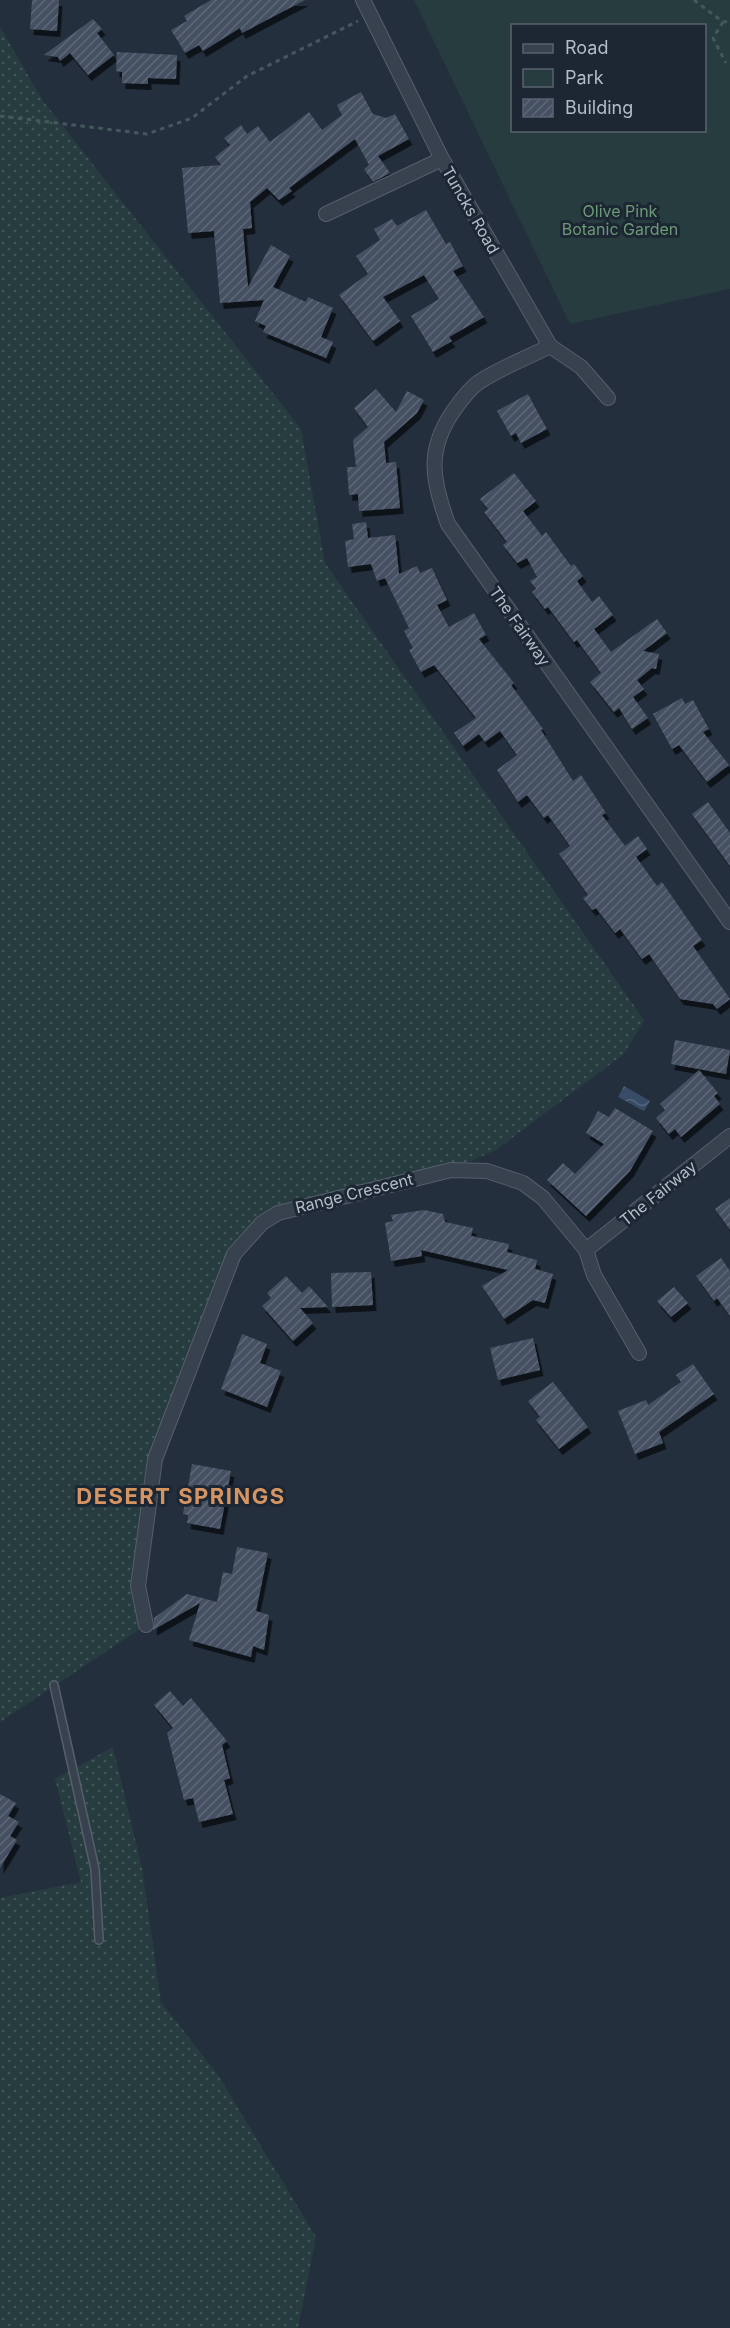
<svg xmlns="http://www.w3.org/2000/svg" width="730" height="2328" font-family="Inter,sans-serif">
<style>
.grass{fill:url(#grass-dots)}
.green{fill:#263c3f;fill-rule:evenodd}
.water{fill:url(#water-waves)}
.building{fill:url(#building-hatch);filter:url(#shadow)}
.lines{fill:none;stroke-linecap:round;stroke-linejoin:round}
.service-casing{stroke:#565f6c;stroke-width:10}
.minor-casing{stroke:#565f6c;stroke-width:16}
.path{stroke:#44595c;stroke-width:3;stroke-dasharray:4.5 4.5;stroke-linecap:butt}
.service{stroke:#38414e;stroke-width:7}
.minor{stroke:#38414e;stroke-width:14}
.labels{text-anchor:middle;stroke-width:6;stroke-linejoin:round;paint-order:stroke}
.street-label{font-size:16px;fill:#b4bcc9;stroke:#1d2633}
.park-label{font-size:16px;fill:#6b9a76;stroke:#1d2633}
.district-label{font-size:22px;font-weight:bold;letter-spacing:1.5px;fill:#d59563;stroke:#1d2633}
</style>
<defs>
<pattern id="grass-dots" width="8" height="8" patternUnits="userSpaceOnUse" patternTransform="scale(1.5)"><rect width="8" height="8" fill="#263c3f"/><path d="M2 2h.1M6 6h.1" fill="none" stroke="#435659" stroke-width="1.8" stroke-linecap="round"/></pattern>
<pattern id="water-waves" width="16" height="10" patternUnits="userSpaceOnUse" patternTransform="scale(1.5)"><rect width="16" height="10" fill="#394c67"/><path d="M0 5q4-4 8 0t8 0" fill="none" stroke="#53647b"/></pattern>
<pattern id="building-hatch" width="6" height="6" patternUnits="userSpaceOnUse" patternTransform="scale(1.5)"><rect width="6" height="6" fill="#455162"/><path d="M-1 1l2-2M0 6l6-6M5 7l2-2" fill="none" stroke="#5d6877"/></pattern>
<filter id="shadow"><feDropShadow dx="3.5" dy="6" stdDeviation="0" flood-color="#0009"/></filter>
</defs>
<rect width="100%" height="100%" fill="#242f3e"/>
<g class="grass">
<path d="M0,27l43,74 258,328 24,134 319,457 -20,34 -128,96 -45,20 -158,37 -51,36 -87,216 -17,127 8,39 -146,97z"/>
<path d="M113,1747l29,121 19,134 57,73 98,162 -18,91h-298v-430l81,-16 -26,-103z"/>
</g>
<path class="green" d="M414,0h316v289l-160,35zM512,26h192v104h-192z"/>
<path class="water" d="M624,1086l26,15 -6,10 -26,-14z"/>
<g class="building">
<path d="M32,0h27l-2,31 -27,-2z"/>
<path d="M211,0h94l-63,33 -2,-5 -37,23 -4,-6 -14,8 -14,-23 16,-9 -3,-5z"/>
<path d="M93,19l9,10 -5,4 17,22 -26,20 -18,-22 -10,8 -2,-4 -14,-2z"/>
<path d="M117,52l60,3 -1,24 -28,-1v6l-26,-1v-11l-6,-1z"/>
<path d="M361,92l12,22 13,4 9,-4 14,25 -31,17 12,17 -17,9 -9,-13 5,-4 -14,-26 -66,49 3,3 -13,9 -12,-12 -17,14 2,26 -9,1 5,58 23,-42 19,11 -17,31 33,15 2,-5 25,11 -12,29 12,5 -7,16 -63,-26 3,-6 -11,-5 9,-21 -44,3 -6,-72 -26,2 -6,-65 39,-3 -6,-8 15,-12 -6,-7 17,-13 6,9 11,-8 12,16 39,-30 13,18 20,-15 -5,-10z"/>
<path d="M426,210l20,34 4,-2 13,24 -10,5 31,46 -35,20 3,4 -19,11 -22,-36 28,-17 -15,-24 -41,22 17,24 -27,20 -34,-46 29,-21 -12,-18 24,-16 -6,-11 18,-10 5,7z"/>
<path d="M376,389l20,23 11,-21 17,9 -7,13 -33,29 2,21 10,-1 4,46 -41,3 -1,-17 -9,1 -2,-28h9l-3,-27 15,-13 -14,-19z"/>
<path d="M528,394l19,35 -26,14 -5,-10 -5,3 -14,-25z"/>
<path d="M514,473l22,28 -13,10 19,25 4,-4 25,34 3,-2 9,12 -6,5 15,21 7,-6 14,19 -19,14 17,23 46,-33 10,14 -24,18 16,3 -3,15 -4,-1 -15,12 7,9 -11,8 15,21 -16,11 -13,-21 -5,4 -24,-30 11,-9 -24,-33 -3,2 -26,-35 -3,2 -13,-17 4,-3 -6,-8 7,-4 -10,-19 -10,5 -14,-18 4,-3 -23,-30 4,-3 -8,-10z"/>
<path d="M366,522l2,16 27,-3 4,39 18,-8 3,7 12,-5 15,32 -10,5 12,22 25,-14 12,22 -7,4 35,44 -3,2 32,44 -2,1 32,51 8,-6 25,38 -4,2 23,31 13,-10 9,13 -11,8 21,29 5,-4 40,58 -9,6 37,53 -13,10 -4,-5 -33,-5 -31,-45 -7,5 -22,-30 -5,4 -19,-25 -4,2 -9,-12 5,-3 -29,-41 11,-8 -22,-31 -4,3 -17,-23 -9,7 -21,-32 20,-15 -17,-24 -15,11 -6,-8 -16,12 -9,-13 22,-15 -42,-53 -13,7 -12,-22 4,-2 -9,-17 5,-3 -24,-50 -8,3 -6,-17 -23,3 -3,-26 9,-2 -2,-15z"/>
<path d="M682,698l3,6 8,-4 16,29 -6,3 26,33 -22,17 -28,-37 -7,4 -19,-35z"/>
<path d="M708,802l22,31v33l-38,-52z"/>
<path d="M675,1040l55,10 -4,24 -55,-10z"/>
<path d="M699,1070l19,23 -4,3 6,8 -39,33 -6,-8 -6,5 -13,-16 9,-8 -5,-6z"/>
<path d="M615,1108l38,23 -23,40 -44,45 -39,-36 16,-17 12,11 29,-30 -18,-11 12,-22 11,6z"/>
<path d="M730,1198v32l-15,-21z"/>
<path d="M424,1210l19,4 2,8 28,6 -2,8 38,8 -2,8 30,8 -2,9 18,5 -8,29 -12,-3 -29,19 -22,-33 26,-16 -87,-20 1,6 -31,5 -6,-38 8,-2 -2,-6z"/>
<path d="M721,1258l9,13v45l-13,-18 -3,3 -18,-25z"/>
<path d="M371,1272l2,33 -41,2 -1,-34z"/>
<path d="M286,1276l16,17 7,-7 19,21 -28,1 13,15 -20,18 -31,-35 9,-8 -4,-5z"/>
<path d="M674,1287l14,16 -17,14 -14,-16z"/>
<path d="M242,1334l25,10 -7,19 21,8 -14,36 -46,-18z"/>
<path d="M533,1338l7,32 -42,10 -8,-32z"/>
<path d="M693,1364l21,30 -55,38 4,11 -28,11 -17,-43 28,-11 2,5 33,-23 -5,-7z"/>
<path d="M553,1382l35,45 -29,22 -23,-29 4,-3 -12,-16z"/>
<path d="M192,1464l39,7 -11,58 -33,-6 1,-8 -5,-1z"/>
<path d="M237,1547l31,6 -12,58 13,4 -5,35 -11,-4 -2,11 -62,-17 11,-37 -47,27 1,-12 33,-24 30,8 6,-30 9,2z"/>
<path d="M170,1691l13,15 8,-8 36,43 -5,4 8,33 -6,2 9,34 -34,8 -6,-24 -9,2 -17,-67 6,-5 -19,-23z"/>
<path d="M0,1794l16,9 -8,13 11,6 -9,14 7,4 -17,28z"/>
</g>
<g class="lines">
<defs>
<path id="service" d="M54,1685l41,184 4,71"/>
<g id="minor">
<path d="M363,0l79,159 108,187 31,21 27,31"/>
<path d="M326,214l116,-55"/>
<path d="M550,346c-23,12 -50,22 -71,36 -10,7 -18,18 -25,28 -28,40 -22,70 -6,114l282,398"/>
<path d="M586,1250l144,-114"/>
<path d="M146,1625l-8,-39 17,-127 79,-205 28,-31 16,-10 173,-43 36,1 36,12 20,15 43,52 8,25 45,78"/>
</g>
</defs>
<use href="#service" class="service-casing"/>
<use href="#minor" class="minor-casing"/>
<g class="path">
<path d="M694,0l29,22 7,-1"/>
<path d="M723,22l-10,16 13,25"/>
<path d="M0,116l147,18 45,-16 55,-42 111,-55"/>
</g>
<use href="#service" class="service"/>
<use href="#minor" class="minor"/>
</g>
<g class="labels">
<g class="street-label">
<text transform="translate(471 210) rotate(60)" y="6">Tuncks Road</text>
<text transform="translate(520 626) rotate(55)" y="6">The Fairway</text>
<text transform="translate(354 1193) rotate(-14)" y="6">Range Crescent</text>
<text transform="translate(658 1193) rotate(-39)" y="6">The Fairway</text>
</g>
<g class="park-label">
<text x="620" y="217">Olive Pink<tspan x="620" dy="18">Botanic Garden</tspan></text>
</g>
<g class="district-label">
<text x="181" y="1504">DESERT SPRINGS</text>
</g>
</g>
<rect x="511" y="24" width="195" height="108" fill="#1d2633" stroke="#59626f" stroke-width="1.5"/>
<rect x="523" y="44" width="30" height="9" fill="#38414e" stroke="#59626f" stroke-width="1.5"/>
<text x="565" y="54" font-size="18" fill="#b4bcc9">Road</text>
<rect x="523" y="69" width="30" height="18" fill="#263c3f" stroke="#59626f" stroke-width="1.5"/>
<text x="565" y="84" font-size="18" fill="#b4bcc9">Park</text>
<rect x="523" y="99" width="30" height="18" fill="url(#building-hatch)" stroke="#59626f" stroke-width="1.5"/>
<text x="565" y="114" font-size="18" fill="#b4bcc9">Building</text>
</svg>
